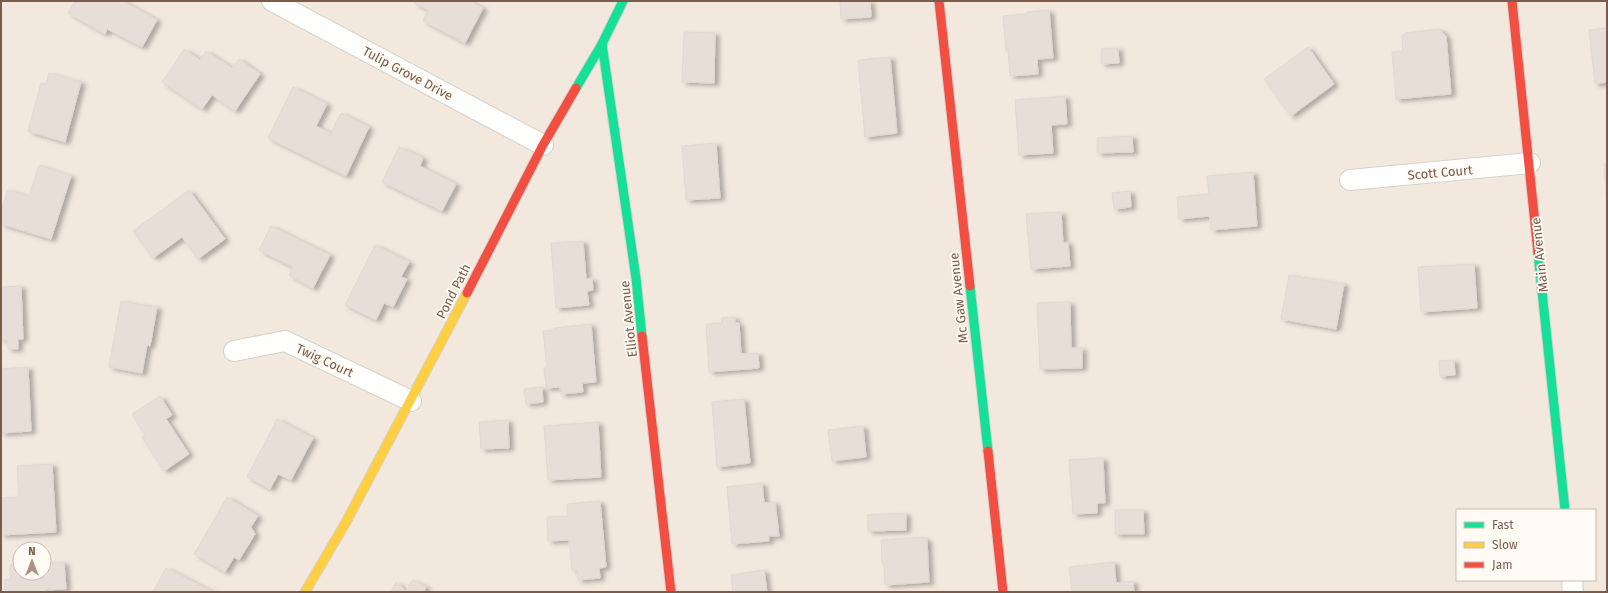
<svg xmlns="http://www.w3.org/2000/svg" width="1608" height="593" font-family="'Fira Sans',sans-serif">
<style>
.residential{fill:#f2e8de;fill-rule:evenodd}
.building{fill:#e6ded7;stroke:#e2d8d2;filter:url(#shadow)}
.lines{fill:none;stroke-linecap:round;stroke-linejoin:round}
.street-casing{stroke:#d7d1cb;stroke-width:22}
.fast-casing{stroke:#d9d2cb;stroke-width:11}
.slow-casing{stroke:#d9d2cb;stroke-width:11}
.jam-casing{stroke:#d9d2cb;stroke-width:11}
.street{stroke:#fefefd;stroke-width:20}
.fast{stroke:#16e098;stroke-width:9}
.slow{stroke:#ffcf43;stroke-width:9}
.jam{stroke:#f24e42;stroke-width:9}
.labels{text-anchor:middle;stroke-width:3.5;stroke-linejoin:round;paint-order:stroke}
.street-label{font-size:13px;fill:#7a5c4d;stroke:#fffaf3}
</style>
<defs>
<filter id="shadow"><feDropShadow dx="4.5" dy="2.5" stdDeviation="2" flood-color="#0004"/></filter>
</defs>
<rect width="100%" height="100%" fill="#f9f5f0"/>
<path class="residential" d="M1,1h1606v591h-1606zM1457,510h138v70h-138zM20,549h24v24h-24z"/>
<g class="building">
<path d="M75,1h48l34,19 -15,27 -35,-18 -2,5 -37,-21z"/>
<path d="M415,1h55l13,7 -18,35 -42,-22 5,-11 -14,-7z"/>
<path d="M840,1h30l1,16 -30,2z"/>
<path d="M1049,10l4,48 -16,1 1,15 -28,2 -2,-26 -2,1 -3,-35 24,-2v-2z"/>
<path d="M1607,28v54l-12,2 -6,-54z"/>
<path d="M1439,29l7,7 5,58 -55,5 -4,-47 11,-1 -1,-14 3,-4z"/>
<path d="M684,32l31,1 -1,50 -32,-1z"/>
<path d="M1308,47l26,37 -43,32 -27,-37z"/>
<path d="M1118,48l1,15 -18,1v-15z"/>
<path d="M184,49l16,11 6,-9 26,17 7,-9 21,15 -25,37 -23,-16 -10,14 -40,-27z"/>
<path d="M890,57l7,76 -32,4 -7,-77z"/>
<path d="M49,73l32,9 -16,60 -37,-11 13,-48 5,1z"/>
<path d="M293,87l34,17 -11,22 15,7 10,-20 28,14 -23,49 -78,-38z"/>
<path d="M1065,96l2,28 -16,1 2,28 -34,2 -4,-55z"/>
<path d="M1132,136l1,16 -36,1v-15z"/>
<path d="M716,143l4,55 -34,2 -4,-54z"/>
<path d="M399,147l24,11 -3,8 36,18 -14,27 -60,-29z"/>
<path d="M1604,164h3v47z"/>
<path d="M39,165l32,11 -20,63 -50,-15v-13l7,-21 21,6z"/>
<path d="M1253,172l4,54 -46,4 -1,-14 -31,3 -2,-22 32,-3 -2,-18z"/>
<path d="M189,190l36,49 -27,20 -16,-22 -29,21 -20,-27z"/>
<path d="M1130,191l1,16 -17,2 -2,-16z"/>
<path d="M1061,212l2,31 5,-1 2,24 -39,3 -5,-55z"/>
<path d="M271,226l59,29 -17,33 -24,-13 4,-8 -34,-17z"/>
<path d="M583,241l3,38 6,-1 1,12 -6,1 2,14 -33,3 -5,-65z"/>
<path d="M375,245l34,17 -8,15 6,2 -14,28 -9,-4 -8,17 -31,-15z"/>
<path d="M1474,264l3,44 -56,4 -3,-45z"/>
<path d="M1289,275l55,9 -8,45 -55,-10z"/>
<path d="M21,286l2,53h-5v10h-10l-1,-9h-6v-53z"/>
<path d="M121,301l36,6 -7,39 -3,-1 -5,28 -33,-6z"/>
<path d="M1070,302l1,46h11v20l-42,1 -3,-66z"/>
<path d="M735,317v6h4l2,31 17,-1 1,15 -50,4 -3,-48 16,-1 -1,-5z"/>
<path d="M591,324l5,58 -14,1 1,9 -22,2 -1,-7 -14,1 -2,-20h3l-4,-37 11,-1v-2z"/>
<path d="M1454,360l1,15 -15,1 -1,-15z"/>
<path d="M28,367l3,64 -30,2v-64z"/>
<path d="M542,387l1,15 -17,2 -2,-15z"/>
<path d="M160,396l12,19 -6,4 23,35 -25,17 -22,-34 3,-2 -13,-21z"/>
<path d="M744,399l6,64 -33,4 -5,-65z"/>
<path d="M277,419l36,19 -22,42 -13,-6 -8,15 -23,-12z"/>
<path d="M508,420l1,28 -28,1 -2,-27z"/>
<path d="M598,422l3,55 -53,3 -4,-54z"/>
<path d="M863,426l3,31 -34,4 -4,-31z"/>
<path d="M1103,458l2,45h-8v10l-24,1 -4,-54z"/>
<path d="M52,464l4,68 -55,3v-37l18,-1 -2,-31z"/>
<path d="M762,483l2,20 11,-1 4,34h-10v5l-37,3 -5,-57z"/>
<path d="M227,497l31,19 -7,11 4,7 -16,26 -5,-3 -9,15 -31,-18z"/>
<path d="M600,501l6,66 -7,1 1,10 -22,2 -1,-10h-5l-3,-30 -21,1 -1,-24 21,-1 -1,-12z"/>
<path d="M1115,510h28l1,24h-29z"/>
<path d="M906,513v17l-38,1 -1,-16z"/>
<path d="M924,537v2h3l2,43 -44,3 -1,-22h-2l-1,-23z"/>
<path d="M64,562l2,27 -21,1v2h-40l-1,-12 6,-1v-14l10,-1v9h24v-10z"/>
<path d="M1114,562l2,21 17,-2 1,11h-62l-3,-25z"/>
<path d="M166,568l47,24h-60z"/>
<path d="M764,570l3,22h-34l-2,-17z"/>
<path d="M412,580l14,7 -2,5h-33l5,-10 10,9z"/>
</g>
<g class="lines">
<defs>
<g id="street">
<path d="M272,1l271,144"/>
<path d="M1350,180l180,-17"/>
<path d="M234,351l51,-10 126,60"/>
<path d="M1572,580l1,12"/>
</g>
<g id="fast">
<path d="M602,44l34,234 6,58"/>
<path d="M576,88l26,-44 21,-43"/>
<path d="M1538,253l27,257"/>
<path d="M970,286l18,165"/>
</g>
<path id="slow" d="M305,592l41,-70 121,-229"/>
<g id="jam">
<path d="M939,1l31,285"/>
<path d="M1512,1l26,252"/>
<path d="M467,293l76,-148 33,-57"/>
<path d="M642,336l29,256"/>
<path d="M988,451l15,141"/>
</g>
</defs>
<use href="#street" class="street-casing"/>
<use href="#fast" class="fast-casing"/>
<use href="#slow" class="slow-casing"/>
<use href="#jam" class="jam-casing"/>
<use href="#street" class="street"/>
<use href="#fast" class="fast"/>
<use href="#slow" class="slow"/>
<use href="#jam" class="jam"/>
</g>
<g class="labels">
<g class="street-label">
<text transform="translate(408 73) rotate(28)" y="5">Tulip Grove Drive</text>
<text transform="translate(1440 172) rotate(-5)" y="5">Scott Court</text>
<text transform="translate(1539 255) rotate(-96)" y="5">Main Avenue</text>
<text transform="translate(453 291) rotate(-63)" y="5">Pond Path</text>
<text transform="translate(958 298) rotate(-96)" y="5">Mc Gaw Avenue</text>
<text transform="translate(628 319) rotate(-96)" y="5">Elliot Avenue</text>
<text transform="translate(325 360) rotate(25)" y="5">Twig Court</text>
</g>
</g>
<rect width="1608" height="593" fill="none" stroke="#7a5c4d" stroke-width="4"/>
<rect x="1456" y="509" width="140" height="72" fill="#fffaf3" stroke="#cabbb1"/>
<rect x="1464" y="522" width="20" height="6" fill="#16e098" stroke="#cabbb1"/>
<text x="1492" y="529" font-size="12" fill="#7a5c4d">Fast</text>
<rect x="1464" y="542" width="20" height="6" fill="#ffcf43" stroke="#cabbb1"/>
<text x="1492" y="549" font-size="12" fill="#7a5c4d">Slow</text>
<rect x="1464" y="562" width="20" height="6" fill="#f24e42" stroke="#cabbb1"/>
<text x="1492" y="569" font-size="12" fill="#7a5c4d">Jam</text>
<g transform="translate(32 561)"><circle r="19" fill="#fffaf3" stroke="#cabbb1"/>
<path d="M0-3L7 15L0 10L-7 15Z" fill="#a69286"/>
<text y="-6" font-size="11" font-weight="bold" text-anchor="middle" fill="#7a5c4d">N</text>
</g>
</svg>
